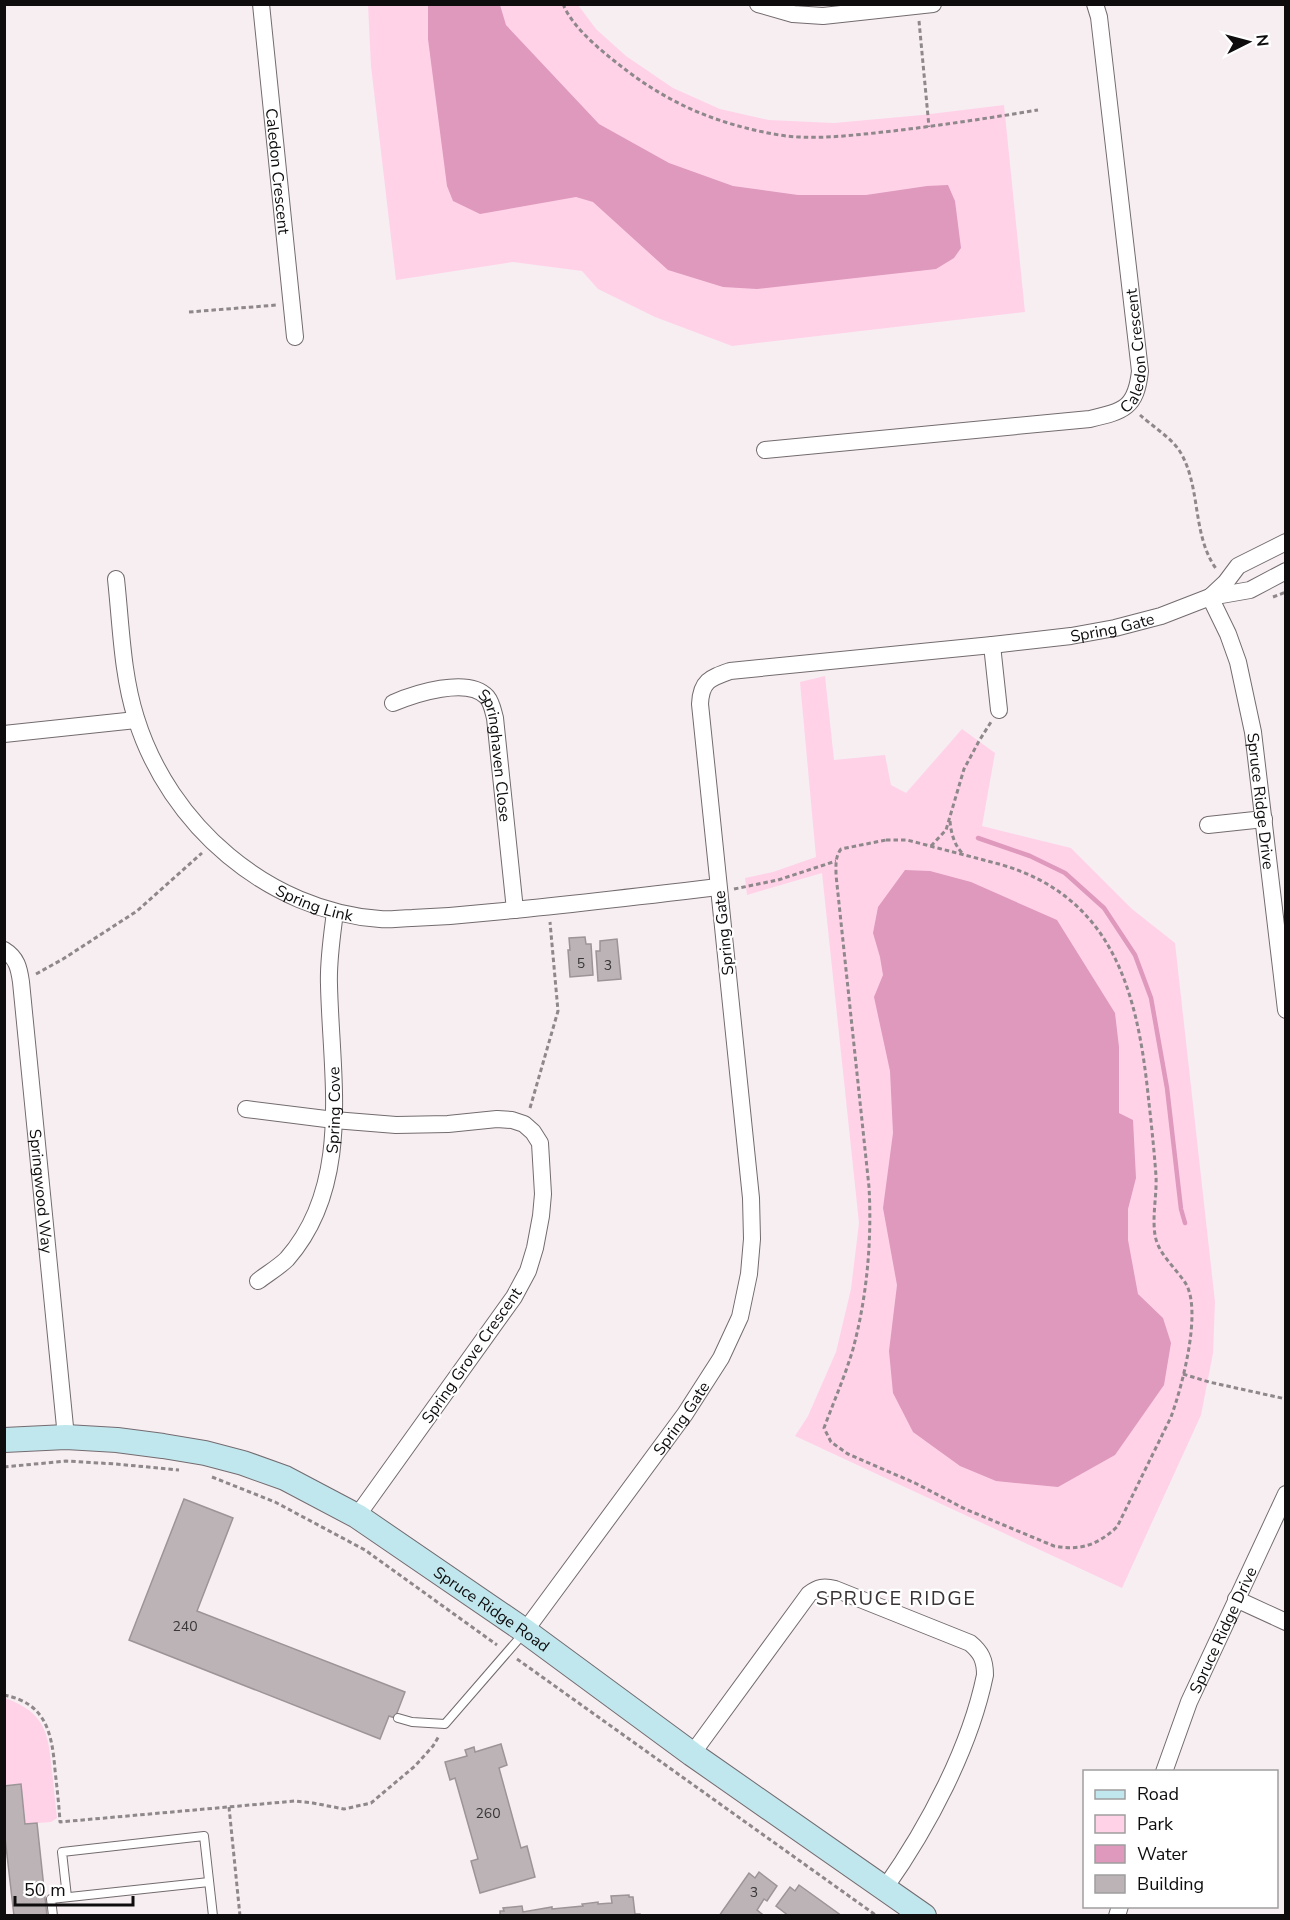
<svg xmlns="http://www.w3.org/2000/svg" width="1290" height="1920" font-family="'Nunito Sans',sans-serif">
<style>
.green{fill:#ffd2e8}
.water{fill:#de99bc}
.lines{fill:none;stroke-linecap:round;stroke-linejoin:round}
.stream{stroke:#de99bc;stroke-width:4.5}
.building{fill:#bbb3b6;stroke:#9c9497;stroke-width:1.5}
.lane-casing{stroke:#736b6f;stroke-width:10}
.street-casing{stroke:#736b6f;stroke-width:18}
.secondary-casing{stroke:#736b6f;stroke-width:26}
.path{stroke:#8e888b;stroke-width:3;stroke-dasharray:4.5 3;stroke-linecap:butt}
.lane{stroke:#fff;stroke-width:8}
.street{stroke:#fff;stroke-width:16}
.secondary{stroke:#c0e7ed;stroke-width:24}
.labels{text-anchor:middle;stroke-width:4.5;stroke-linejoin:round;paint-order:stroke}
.number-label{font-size:14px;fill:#393637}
.street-label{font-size:16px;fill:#0e0c0d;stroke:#fff}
.quarter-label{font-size:20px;letter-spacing:1.5px;fill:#393235;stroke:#fff}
</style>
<rect width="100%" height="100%" fill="#f7eef2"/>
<g class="green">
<path d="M368,5h210l18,24 30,27 47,32 47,21 49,11 65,3 88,-8 82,-10 21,207 -293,34 -77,-29 -57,-28 -16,-18 -69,-9 -117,18 -25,-214z"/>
<path d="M825,676l9,84 51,-5 6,30 15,8 56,-64 33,24 -13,73 89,22 61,61 43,34 40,359 -2,51 -12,62 -79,173 -327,-152 13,-20 28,-64 15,-63 8,-66 -37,-350 -75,22 -2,-17 28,-6 43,-15 -16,-175z"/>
<path d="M5,1698c40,15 43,33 47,73 2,16 3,31 5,47l-6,4 -25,2 -5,-40 -16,1z"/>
</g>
<g class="water">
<path d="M428,5h72l6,20 93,99 70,39 64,23 65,9h68l61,-9 21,-1 7,16 6,47 -7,10 -18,11 -179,20 -34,-2 -55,-17 -75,-68 -17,-5 -96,17 -27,-13 -6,-15 -19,-147z"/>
<path d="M905,870l25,1 41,11 86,38 58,93 4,34v66l14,7 3,58 -8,31v31l10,54 25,24 8,25 -7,42 -49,70 -57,32 -62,-6 -36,-15 -47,-34 -20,-39 -4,-42 8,-66 -14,-77 10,-75 -3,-62 -16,-74 9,-22 -3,-18 -7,-24 5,-26z"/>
</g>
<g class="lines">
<path class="stream" d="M978,838l52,18 35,17 39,35 31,47 16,43 16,90 14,121 4,14"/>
</g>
<g class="building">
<path d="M585,937l1,7h5l2,31 -23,2 -2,-27h2l-1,-12z"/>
<path d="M617,939l4,40 -23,2 -2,-30h4v-10z"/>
<path d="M184,1499l49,19 -36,93 208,81 -10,26 -6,-2 -9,23 -251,-99z"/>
<path d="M501,1744l6,21 -8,3 22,80 6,-2 8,31 -55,16 -9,-32 7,-2 -23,-81 -5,2 -5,-18 22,-6 -2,-6 9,-3 1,5z"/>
<path d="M21,1784l4,40 12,-1 10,93h-33l-10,-87v-43z"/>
<path d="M759,1872l18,14 -10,15 -3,-2 -7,11 5,4 -1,2h-42l30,-43 6,5z"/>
<path d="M799,1885l43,31h-53l-13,-10 14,-19 5,4z"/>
<path d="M629,1895v2h4l2,17h5v2h-140v-5h4l-1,-3 19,-2 1,6 29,-5v2l31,-3 -1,-2 16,-2v2l14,-1 -1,-7z"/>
</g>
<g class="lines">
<defs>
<g id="lane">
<path d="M398,1718l14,4 33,2 78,-90"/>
<path d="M67,1897l-5,-45 142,-16 9,80"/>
<path d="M53,1916l-2,-17 158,-17"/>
</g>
<g id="street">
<path id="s1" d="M261,4l34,333"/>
<path d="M758,4l35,10 30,2 110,-12"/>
<path id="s2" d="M765,450l325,-31c34,-8 46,-11 50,-48l-41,-354 -4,-13"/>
<path id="s3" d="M116,579c5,46 6,95 20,139 33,107 132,193 244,201 10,1 21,-1 32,-1 27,-1 54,-3 81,-6 75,-7 150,-16 225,-25"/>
<path id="s4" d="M1210,597l18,37 10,28 15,70 33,278"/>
<path d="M1210,597l16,-15 12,-16 48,-24"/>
<path d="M992,645l7,65"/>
<path id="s5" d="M393,703c21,-9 75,-27 94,-6 5,6 6,14 8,21l20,192"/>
<path d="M4,734l132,-14"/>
<path d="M1208,825l56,-6"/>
<path id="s6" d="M4,950c13,8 15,18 17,32l45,455"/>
<path d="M246,1109l88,11 62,5 52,-1 49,-5 15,1 12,4 9,8 7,11 3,51 -2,22 -6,32 -7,23 -14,26 -157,219"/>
<path id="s7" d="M258,1281c9,-7 21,-14 29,-22 66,-75 44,-182 42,-274 -1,-24 3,-49 6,-73"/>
<path d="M1236,1599l50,23"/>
<path id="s8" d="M525,1631l160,-217 36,-56 19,-41 9,-43 3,-35 -1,-41 -51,-494c1,-23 10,-26 30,-33l262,-26 79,-9 44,-8 46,-12 49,-19 40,-7 36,-19"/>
<path d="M692,1754l117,-160c9,-7 15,-8 26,-5l135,54c11,9 15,17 15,32 -15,73 -57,152 -100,213"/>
<path id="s9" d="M1164,1772l25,-70 97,-208"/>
<path d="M1117,1916l3,-10"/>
</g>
<g id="secondary">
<path id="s10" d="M4,1440l62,-3 51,3 46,6 42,7 38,10 42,15 72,38 168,115 167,123 232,162"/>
</g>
</defs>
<use href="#lane" class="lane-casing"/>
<use href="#street" class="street-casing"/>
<use href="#secondary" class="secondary-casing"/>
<g class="path">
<path d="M563,4c10,25 42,50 63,66 47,36 95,55 153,65 32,5 65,1 96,-2 55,-6 108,-14 163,-23"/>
<path d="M919,21l10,106"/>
<path d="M189,312l88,-7"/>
<path d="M1140,415c11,10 31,23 39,35 23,36 12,85 38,120"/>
<path d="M1273,597l13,-5"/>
<path d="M950,821c1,12 4,23 12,32"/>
<path d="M886,840h21l92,24c113,32 138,126 149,230 3,27 6,54 8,82 1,19 -4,39 -1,59 3,19 21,33 31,49 16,28 -4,103 -15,133l-54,110c-20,18 -36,24 -63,19l-89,-37 -50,-26 -67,-29 -17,-12 -7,-14c10,-27 21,-52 29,-79 14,-52 19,-109 16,-162l-33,-312c0,-10 -1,-18 5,-26z"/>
<path d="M931,846l15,-16 18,-61 15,-28 12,-19"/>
<path d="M734,889l44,-9 58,-19"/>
<path d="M36,974l27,-15 74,-48 65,-58"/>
<path d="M530,1108l28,-97 -8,-89"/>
<path d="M1183,1374l26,8 77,17"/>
<path d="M4,1467l62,-6 50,3 63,6"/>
<path d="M212,1477l63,25 90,48 132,95"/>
<path d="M517,1659l360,257"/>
<path d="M4,1695c42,8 48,38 51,75 2,18 4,35 5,52l235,-21 18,2 31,6 27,-6 44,-37 18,-20 6,-10"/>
<path d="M229,1807l11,109"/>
</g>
<use href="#lane" class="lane"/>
<use href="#street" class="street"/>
<use href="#secondary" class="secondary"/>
</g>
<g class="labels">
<g class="number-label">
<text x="581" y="968">5</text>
<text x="608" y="970">3</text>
<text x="185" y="1631">240</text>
<text x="488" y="1818">260</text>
<text x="754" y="1897">3</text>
</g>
<g class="street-label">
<text dy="6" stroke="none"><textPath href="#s1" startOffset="168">Caledon Crescent</textPath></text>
<text dy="6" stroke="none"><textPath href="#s2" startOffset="423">Caledon Crescent</textPath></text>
<text dy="6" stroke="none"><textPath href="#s8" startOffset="1432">Spring Gate</textPath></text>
<text dy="6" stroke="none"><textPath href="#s5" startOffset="158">Springhaven Close</textPath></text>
<text dy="6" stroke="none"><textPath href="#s4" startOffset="212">Spruce Ridge Drive</textPath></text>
<text dy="6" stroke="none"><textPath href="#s3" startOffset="408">Spring Link</textPath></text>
<text transform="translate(723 933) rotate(-96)" y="6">Spring Gate</text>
<text dy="6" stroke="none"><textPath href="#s7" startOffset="196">Spring Cove</textPath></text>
<text dy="6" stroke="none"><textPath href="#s6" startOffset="248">Springwood Way</textPath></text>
<text transform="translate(471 1355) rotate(-55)" y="6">Spring Grove Crescent</text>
<text dy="6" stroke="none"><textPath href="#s8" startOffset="264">Spring Gate</textPath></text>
<text dy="6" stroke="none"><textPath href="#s10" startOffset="531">Spruce Ridge Road</textPath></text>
<text dy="6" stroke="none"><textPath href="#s9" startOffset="154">Spruce Ridge Drive</textPath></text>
</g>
<g class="quarter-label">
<text x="896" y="1605">SPRUCE RIDGE</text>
</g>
</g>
<rect width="1290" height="1920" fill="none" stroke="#0e0c0d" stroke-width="12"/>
<rect x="1083" y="1770" width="195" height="138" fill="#ffffff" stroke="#9f9e9e" stroke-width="1.5"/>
<rect x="1095" y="1790" width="30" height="9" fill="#c0e7ed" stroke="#9f9e9e" stroke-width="1.5"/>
<text x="1137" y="1800" font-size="18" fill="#0e0c0d">Road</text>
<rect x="1095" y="1815" width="30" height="18" fill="#ffd2e8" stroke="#9f9e9e" stroke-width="1.5"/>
<text x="1137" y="1830" font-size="18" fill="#0e0c0d">Park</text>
<rect x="1095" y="1845" width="30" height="18" fill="#de99bc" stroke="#9f9e9e" stroke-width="1.5"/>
<text x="1137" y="1860" font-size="18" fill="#0e0c0d">Water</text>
<rect x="1095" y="1875" width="30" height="18" fill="#bbb3b6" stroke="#9f9e9e" stroke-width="1.5"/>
<text x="1137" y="1890" font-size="18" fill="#0e0c0d">Building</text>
<g transform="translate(1248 42) rotate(84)" stroke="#ffffff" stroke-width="4.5" paint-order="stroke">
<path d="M0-4.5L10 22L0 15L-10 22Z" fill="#0e0c0d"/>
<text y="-9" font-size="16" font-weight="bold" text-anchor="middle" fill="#0e0c0d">N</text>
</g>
<path d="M15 1896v9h118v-9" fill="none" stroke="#0e0c0d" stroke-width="3"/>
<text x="24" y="1896" font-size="18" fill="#0e0c0d" stroke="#ffffff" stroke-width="4.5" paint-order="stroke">50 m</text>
</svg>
